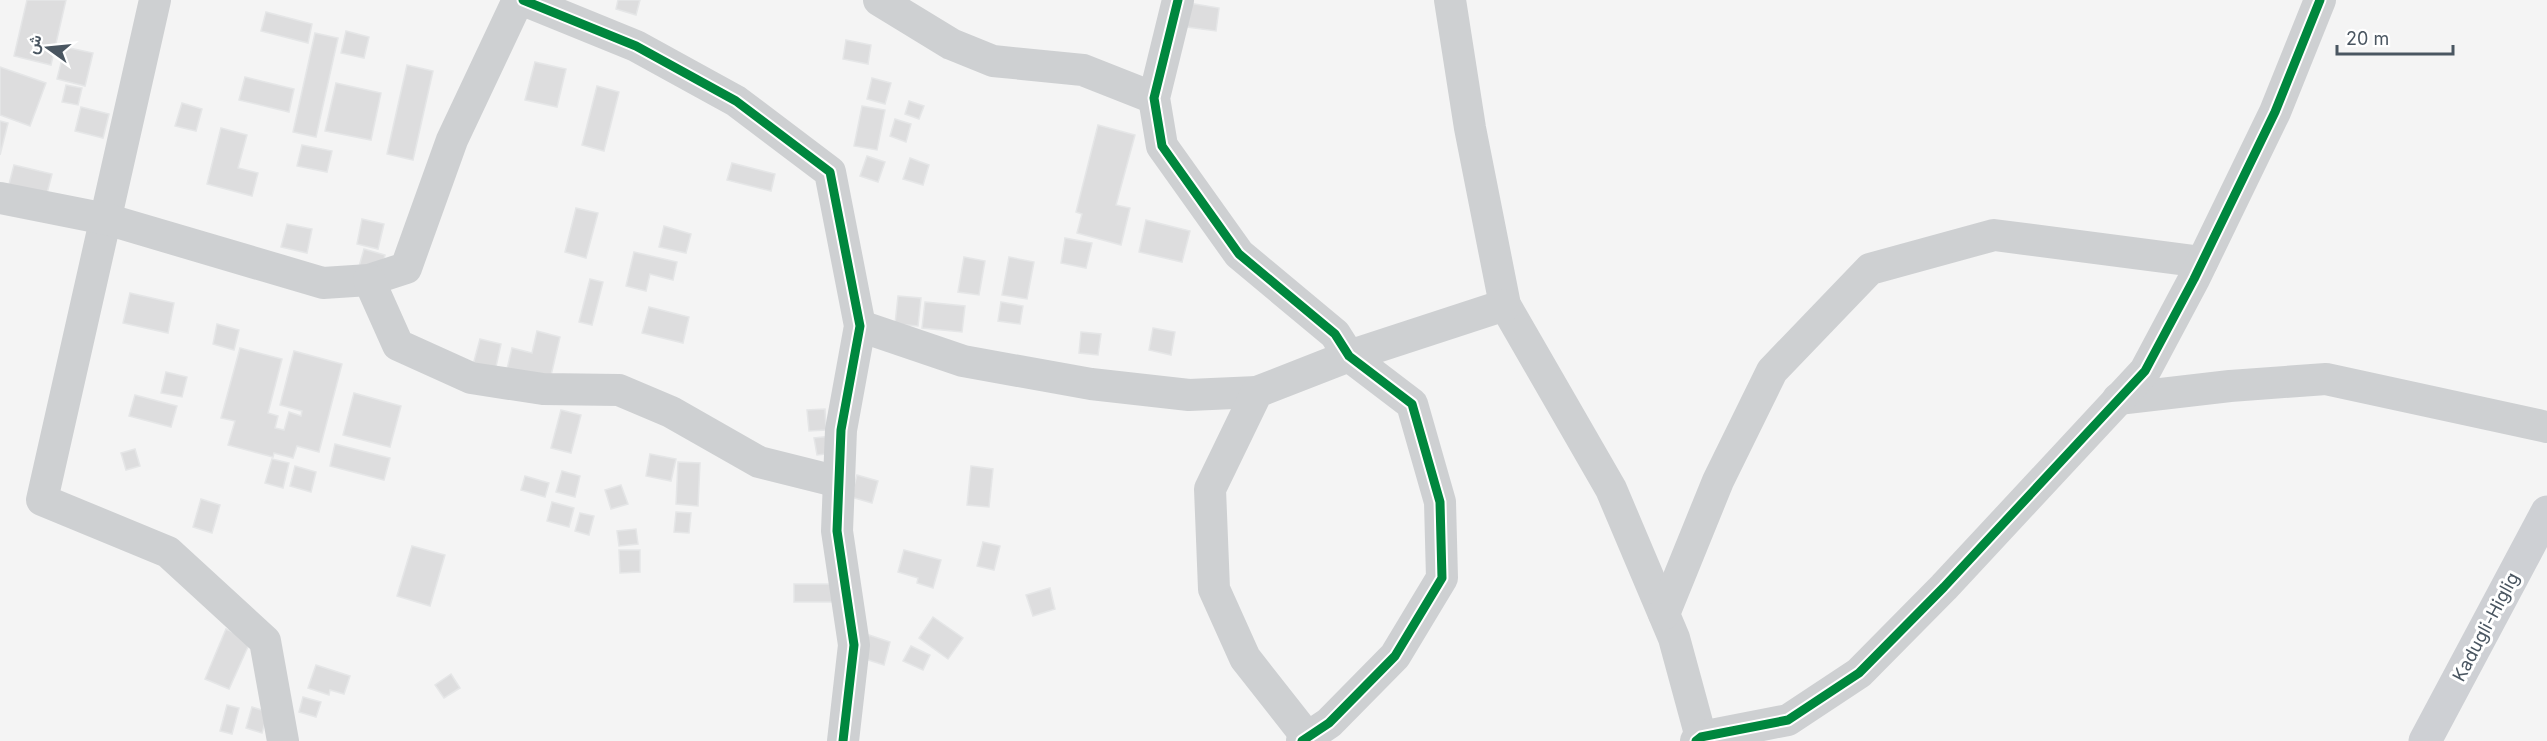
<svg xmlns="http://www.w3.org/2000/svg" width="2547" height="741" font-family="Inter,Vazirmatn,sans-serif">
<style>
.building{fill:#ddddde;stroke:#e5e6e7;stroke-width:1.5}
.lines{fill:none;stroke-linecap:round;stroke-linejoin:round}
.street{stroke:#ced0d2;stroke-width:32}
.secondary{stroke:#ced0d4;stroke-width:33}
.cycleway-casing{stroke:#fff;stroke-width:13}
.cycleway{stroke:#00873e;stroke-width:9}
.labels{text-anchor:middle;stroke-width:6;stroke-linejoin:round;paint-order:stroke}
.street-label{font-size:18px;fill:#4a5661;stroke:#fff}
</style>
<rect width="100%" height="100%" fill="#f4f4f4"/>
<g class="building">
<path d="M27,0h39l-15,65 -37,-9z"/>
<path d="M618,0h22l-4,15 -20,-6z"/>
<path d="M1183,2l36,6 -3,23 -36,-5z"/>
<path d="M266,12l46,12 -4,19 -47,-12z"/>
<path d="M346,31l23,6 -5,21 -23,-5z"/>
<path d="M315,33l23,5 -22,99 -23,-5z"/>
<path d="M846,40l25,5 -3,19 -25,-5z"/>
<path d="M65,47l28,6 -8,33 -28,-7z"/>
<path d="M535,62l31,7 -9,38 -32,-7z"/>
<path d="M407,65l26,6 -20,89 -26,-6z"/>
<path d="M0,67l46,16 -16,43 -30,-11z"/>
<path d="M245,77l49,12 -5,23 -50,-12z"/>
<path d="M872,78l19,5 -6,21 -18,-5z"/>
<path d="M336,83l45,10 -10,47 -46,-9z"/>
<path d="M66,85l16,3 -4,17 -16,-3z"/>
<path d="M597,86l22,6 -15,59 -22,-6z"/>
<path d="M909,101l15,5 -5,13 -14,-5z"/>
<path d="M182,103l20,6 -6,22 -21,-5z"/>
<path d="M862,106l23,4 -8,40 -23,-4z"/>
<path d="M81,107l28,7 -6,24 -28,-7z"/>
<path d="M895,119l16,5 -5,18 -16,-6z"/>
<path d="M0,121l8,2 -8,32z"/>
<path d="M1098,125l37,10 -19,70 14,3 -9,37 -44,-12 5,-19 -6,-2z"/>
<path d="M221,128l26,7 -9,33 20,5 -6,23 -45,-12z"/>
<path d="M302,145l30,6 -5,21 -30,-6z"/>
<path d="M867,156l18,6 -7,20 -18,-6z"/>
<path d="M910,158l19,7 -6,20 -20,-6z"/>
<path d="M732,163l43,11 -4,17 -44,-11z"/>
<path d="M14,165l38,9 -7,27 -38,-9z"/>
<path d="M576,208l22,5 -12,45 -21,-6z"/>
<path d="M362,219l22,5 -6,25 -21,-5z"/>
<path d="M1146,220l44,11 -8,31 -43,-10z"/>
<path d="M287,224l25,5 -5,24 -26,-6z"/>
<path d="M664,226l27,8 -5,19 -27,-6z"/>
<path d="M1065,238l27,5 -6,25 -25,-5z"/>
<path d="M364,249l21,6 -5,22 -22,-7z"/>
<path d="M634,252l43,10 -4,18 -23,-6 -4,17 -20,-5z"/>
<path d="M964,257l21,4 -6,34 -21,-3z"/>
<path d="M1009,257l25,5 -7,37 -25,-4z"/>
<path d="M590,279l13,3 -11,43 -13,-3z"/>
<path d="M130,293l44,10 -6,30 -45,-10z"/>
<path d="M898,296l23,2 -3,28 -23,-2z"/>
<path d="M925,302l40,4 -3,26 -40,-4z"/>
<path d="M1001,302l22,4 -3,18 -22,-3z"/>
<path d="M649,307l40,10 -6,26 -41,-10z"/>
<path d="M217,324l22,6 -5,20 -21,-6z"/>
<path d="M1153,328l22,4 -4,23 -22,-5z"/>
<path d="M537,331l23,6 -11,47 -43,-11 6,-25 20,5z"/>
<path d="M1081,332l20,2 -3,21 -19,-2z"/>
<path d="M480,339l21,5 -6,27 -22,-6z"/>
<path d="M240,348l42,11 -14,54 10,3 -3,12 9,2 5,-18 12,4 1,-5 -22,-6 14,-54 48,13 -23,88 -22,-6 -4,12 -19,-5 -1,4 -45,-12 7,-24 -14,-3z"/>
<path d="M166,372l21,5 -5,20 -21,-4z"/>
<path d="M354,393l47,13 -11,41 -47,-12z"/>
<path d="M135,395l42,11 -6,21 -42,-11z"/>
<path d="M825,409l1,21 -17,1 -2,-21z"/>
<path d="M561,410l20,5 -10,38 -20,-5z"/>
<path d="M832,436l3,17 -18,2 -3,-17z"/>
<path d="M335,444l55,14 -6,22 -54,-14z"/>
<path d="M135,449l5,17 -14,4 -5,-17z"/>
<path d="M650,454l26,5 -5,22 -25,-5z"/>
<path d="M272,459l17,4 -6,25 -18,-5z"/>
<path d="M678,462l22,1 -2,43 -22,-2z"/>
<path d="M295,466l21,6 -5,20 -21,-6z"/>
<path d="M971,466l22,3 -4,38 -22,-2z"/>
<path d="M562,471l18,5 -5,21 -19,-5z"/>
<path d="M857,475l21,6 -6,22 -21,-6z"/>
<path d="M525,476l24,7 -4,14 -24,-7z"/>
<path d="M621,485l7,19 -17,5 -6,-19z"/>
<path d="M201,499l19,6 -8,28 -19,-6z"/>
<path d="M552,502l22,6 -5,19 -22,-6z"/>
<path d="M676,512l15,1 -2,20 -15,-1z"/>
<path d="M580,513l14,3 -5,19 -14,-4z"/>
<path d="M636,529l2,15 -19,2 -2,-15z"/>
<path d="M983,542l17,4 -6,24 -17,-4z"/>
<path d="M412,546l33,9 -15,51 -33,-10z"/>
<path d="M619,550h21v22l-20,1z"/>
<path d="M904,550l37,10 -8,28 -16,-5 1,-5 -20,-6z"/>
<rect x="794" y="584" width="41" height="18"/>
<path d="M1050,588l5,21 -22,7 -7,-21z"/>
<path d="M933,617l30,21 -15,21 -29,-21z"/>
<path d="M226,629l25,11 -22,49 -24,-10z"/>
<path d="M869,635l21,7 -6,23 -22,-7z"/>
<path d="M911,646l19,9 -7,15 -20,-9z"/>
<path d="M316,665l34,11 -6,18 -14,-4 -1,5 -21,-7z"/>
<path d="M451,674l9,14 -16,10 -9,-13z"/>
<path d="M303,697l18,5 -5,15 -17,-5z"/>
<path d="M227,705l12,3 -7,26 -12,-3z"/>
<path d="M252,707l16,5 -6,21 -16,-5z"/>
</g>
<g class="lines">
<g class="street">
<path d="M155,0l-113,500 126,52 97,89 18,100"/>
<path d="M523,0l113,46 100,55 94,71 30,154 -19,104 -4,101 17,114 -11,96"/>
<path d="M879,0l72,44 42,17 90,9 71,28"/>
<path d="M1178,0l-24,98 8,48 77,108 96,80 14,22 63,48 28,98 2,76 -47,78 -66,67 -27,18"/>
<path d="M1450,0l20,128 35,177 106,184 63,149 28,103"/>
<path d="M0,198l106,21 217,64 46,-3 37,-12 46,-128 66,-140"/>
<path d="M369,280l29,65 73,33 72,11 76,1 52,22 88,50 80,20"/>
<path d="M860,326l103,35 128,23 98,11 68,-3"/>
<path d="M2118,399l112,-13 96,-7 221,48"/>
<path d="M1664,614l54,-133 54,-110 98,-102 124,-34 208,27"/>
<path d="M1307,737l-62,-79 -31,-69 -4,-100 47,-97 92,-36 156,-51"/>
<path d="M1696,741l5,-4 87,-17 71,-47 85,-86 201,-216 49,-92 81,-167 45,-112"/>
</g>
<path class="secondary" d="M2425,741l122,-229"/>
<defs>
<g id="cycleway">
<path d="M523,0l113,46 100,55 94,71 30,154 -19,104 -4,101 17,114 -11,96"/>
<path d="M1178,0l-24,98 8,48 77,108 96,80 14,22 63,48 28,98 2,76 -47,78 -66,67 -27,18"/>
<path d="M1696,741l5,-4 87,-17 71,-47 85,-86 201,-216 49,-92 81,-167 45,-112"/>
</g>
</defs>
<use href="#cycleway" class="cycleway-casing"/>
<use href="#cycleway" class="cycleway"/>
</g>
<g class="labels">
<g class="street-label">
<text transform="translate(2486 627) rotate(-62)" y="6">Kadugli-Higlig</text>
</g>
</g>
<g transform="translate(48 48) rotate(285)" stroke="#ffffff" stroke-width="4.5" paint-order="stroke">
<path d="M0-4.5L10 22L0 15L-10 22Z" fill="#4a5661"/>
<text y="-9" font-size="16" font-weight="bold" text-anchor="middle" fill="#4a5661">ش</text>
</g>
<path d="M2337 45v9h116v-9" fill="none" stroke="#4a5661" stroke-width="3"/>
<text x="2346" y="45" font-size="18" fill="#4a5661" stroke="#ffffff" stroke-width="4.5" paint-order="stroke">20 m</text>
</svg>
